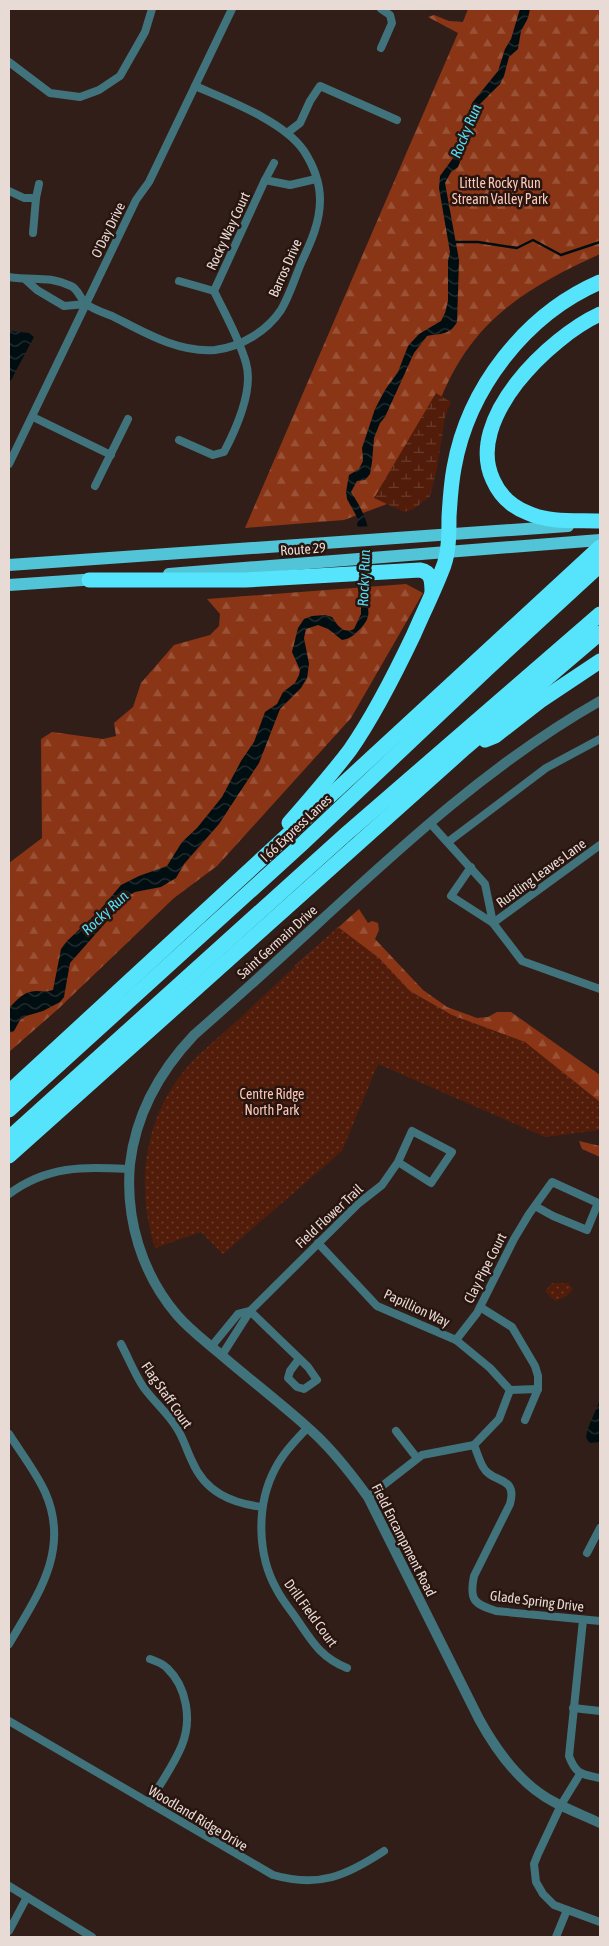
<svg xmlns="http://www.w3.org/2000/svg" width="609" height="1946" font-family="'Asap Condensed',sans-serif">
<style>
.forest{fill:url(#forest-firs)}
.wetland{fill:url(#wetland-marsh)}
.park{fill:url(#park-dots)}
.water{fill:url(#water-waves)}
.pier{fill:#321e18}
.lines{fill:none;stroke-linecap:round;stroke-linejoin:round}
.stream{stroke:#010e11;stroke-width:2.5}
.minor{stroke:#41737d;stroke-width:8}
.tertiary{stroke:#41737d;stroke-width:10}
.primary{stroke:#52c4d7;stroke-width:12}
.motorway{stroke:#55e4fb;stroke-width:15}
.labels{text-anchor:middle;stroke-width:5;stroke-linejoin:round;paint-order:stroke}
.park-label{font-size:14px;fill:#fbc9b9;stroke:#28150f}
.street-label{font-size:14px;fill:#e8dad5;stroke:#28150f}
.water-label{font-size:15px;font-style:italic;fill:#51dff7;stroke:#28150f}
</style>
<defs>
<pattern id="forest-firs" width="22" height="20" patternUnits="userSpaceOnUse" patternTransform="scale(1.25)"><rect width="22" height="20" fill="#8a3516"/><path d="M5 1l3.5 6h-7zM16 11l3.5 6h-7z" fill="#9a5237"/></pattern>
<pattern id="wetland-marsh" width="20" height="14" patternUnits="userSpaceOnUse" patternTransform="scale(1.25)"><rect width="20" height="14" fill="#511c09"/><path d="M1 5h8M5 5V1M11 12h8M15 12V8" fill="none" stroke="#6a3c2c"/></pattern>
<pattern id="park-dots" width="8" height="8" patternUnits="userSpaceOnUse" patternTransform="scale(1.25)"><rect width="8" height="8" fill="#511c09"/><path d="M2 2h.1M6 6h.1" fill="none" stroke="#6a3c2c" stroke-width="1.8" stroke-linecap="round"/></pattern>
<pattern id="water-waves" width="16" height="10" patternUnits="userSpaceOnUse" patternTransform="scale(1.25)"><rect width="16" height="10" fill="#010e11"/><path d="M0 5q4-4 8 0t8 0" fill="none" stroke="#263033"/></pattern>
</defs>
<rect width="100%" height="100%" fill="#321e18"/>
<g class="forest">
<path d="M468,9h132v245c-84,38 -137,74 -167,166 -8,24 -13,49 -19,74l-70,26 -99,8 213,-495 -30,-16 6,-2 15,6 14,1z"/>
<path d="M406,584l17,9 -72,125 -134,148 -43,32 -117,112 -48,42v-189l33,-25 -1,-99 11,-7 51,7 13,-3 -2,-13 19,-16 8,-24 33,-38 36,-10 9,-9 1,-12 -13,-15z"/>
<path d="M359,909l9,14 4,-2 6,2 1,7 -4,9 48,51 24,17 30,11 11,-1 9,-5h14l89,63v50l-305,-159z"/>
<path d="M579,1141l21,5v11l-18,-8z"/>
</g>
<path class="wetland" d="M436,393l15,9 -6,15 -8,52 -7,27 -16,13 -10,3 -30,-14z"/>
<g class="park">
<path d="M338,927l41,31 31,33 42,24 73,27 75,60v28l-55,7 -167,-73 -36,87 -119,103 -22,-22 -46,16c-19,-61 -12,-125 28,-176 14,-18 40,-38 58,-55 32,-30 64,-60 97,-90z"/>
<path d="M552,1283h16l5,6 -6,7 -12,5 -10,-10z"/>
</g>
<g class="water">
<path d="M520,9h10l-2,9 -7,13 -3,18 -9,8 -5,19 -4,8 -24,24 -10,38 -8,21 -7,5 -6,11 14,77 -2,62c-8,14 -16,11 -30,14l-13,17 -29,64 -5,6 -6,15 -2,24 -2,12 -5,6 -8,1 -6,11c14,21 20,38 21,64 0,4 1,10 0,15 -1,6 -6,12 -6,18 -1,20 10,25 -8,42 -5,5 -9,8 -16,9l-14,-11 -10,-4 -12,4 -2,9 5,26 -2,14 -6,10 -21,21 -21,54 -25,38 -15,23 -35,40 -8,14 -15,9 -26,5 -5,3 -60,68 -6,34 -4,5 -17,9 -17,5 -6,4 -6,11 -5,2v-25c8,-8 15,-17 27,-17 6,0 11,1 17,-1l8,-41 6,-8 33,-31 21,-25 18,-9 28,-10 15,-24 15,-14 25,-31 19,-36 13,-19 11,-30 12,-8 6,-12 12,-9 4,-8 1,-5 -8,-18 6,-24 6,-9 8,-3 13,-1 7,2c6,9 11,17 22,12l7,-15v-9l-4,-21 6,-15 -2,-37 -4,-7 1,-6 -11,-20 -1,-7 3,-17 10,-6 4,-8 -1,-13 13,-39 10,-19 13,-18 10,-26 11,-12 22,-13 4,-8 3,-12v-40l2,-9 -11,-64 1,-12 16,-22 16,-51 26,-32 7,-22 6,-10z"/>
<path d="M9,331l20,2 5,4 -25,47z"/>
<path d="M600,1399v43l-11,1 -3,-6c2,-13 10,-25 14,-38z"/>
</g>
<path class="pier" d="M371,526l3,8 1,37 -5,12 -16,1 7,-19 -1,-28 -5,-10z"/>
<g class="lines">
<path class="stream" d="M453,242h25l39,6 16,-8 28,15 39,-13"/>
<g class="minor">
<path d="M381,48l11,-25 -2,-8 -9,-6"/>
<path d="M9,62l41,31 30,4 19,-7 21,-14 25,-44 7,-23"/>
<path d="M287,133l13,-10 10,-22 10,-15 77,34"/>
<path d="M265,180l9,-17"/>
<path d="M9,191l15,7h12"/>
<path d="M33,233l3,-35 3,-14"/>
<path d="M9,277c25,4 38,-2 62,9 7,3 9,12 14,17 7,6 19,10 27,13 32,16 66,37 103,34 26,-3 52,-19 66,-40 9,-15 14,-33 21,-49 9,-19 18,-39 18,-61 0,-17 -7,-35 -16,-49 -20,-30 -77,-51 -109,-65"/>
<path d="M26,280l11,10 27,16 22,-2"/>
<path d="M179,281l35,10"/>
<path d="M33,417l78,38"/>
<path d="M179,440l34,15 11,-3c12,-23 30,-62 22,-89 -7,-25 -21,-49 -32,-72l51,-111 25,5 26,-6"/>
<path d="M9,464l127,-264 13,-18 83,-173"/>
<path d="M95,486l33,-67"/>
<path d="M430,823l55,61 8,39 29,38 78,28"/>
<path d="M448,842l98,-74 54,-29"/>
<path d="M471,867l-20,29 42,27 107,-78"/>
<path d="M9,1194c39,-29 75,-27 121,-25"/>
<path d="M318,1243l59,63 79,34 34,28 20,22"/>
<path d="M480,1307l32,20 23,39 3,10v13l-13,31"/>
<path d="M250,1311l58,56 9,13 -13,9 -7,-2 -9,-9 2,-7 9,-12"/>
<path d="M456,1340l21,-27 37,-74 15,-25 23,-32 46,21 -11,27 -34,-14 -18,-10"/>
<path d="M121,1344c8,15 14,31 23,44 11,15 25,26 34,42 6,10 9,21 14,31 13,31 39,42 70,46"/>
<path d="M211,1347l27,-33 12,-3"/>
<path d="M222,1355l28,-44 109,-108 23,-18 16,-23 14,-31 40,21 -21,31 -33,-21"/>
<path d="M510,1390l28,-1"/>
<path d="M308,1427c-12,13 -25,26 -33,42 -19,36 -18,86 2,121 5,10 13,19 19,28 16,23 24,39 51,50"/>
<path d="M396,1431l21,27"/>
<path d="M9,1434c12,19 27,38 36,58 26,58 -8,104 -36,152"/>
<path d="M474,1445c3,7 5,15 9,22 9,17 35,8 27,37l-36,72c-5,24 0,28 22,35l104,10"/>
<path d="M368,1497l54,-42 52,-10 25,-26 11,-29"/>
<path d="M587,1553l13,-25"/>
<path d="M583,1620l-14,136c7,19 13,18 31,22"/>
<path d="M573,1708l27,3"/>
<path d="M9,1721l264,154c46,13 73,1 111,-24"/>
<path d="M580,1774l-19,31 -23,49 -4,10 2,18 7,12 11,11 46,17"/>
<path d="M149,1803c11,-19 25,-38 33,-58 10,-25 5,-58 -15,-77 -4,-4 -11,-7 -17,-9"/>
<path d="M9,1886l83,51"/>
<path d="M9,1931l18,-34"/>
<path d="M556,1937l11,-27"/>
</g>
<path class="tertiary" d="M600,701c-106,60 -196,143 -285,225 -40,37 -80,73 -121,109 -35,37 -58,78 -64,129 -5,55 12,110 47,151 13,15 28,26 42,38 29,25 59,48 87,73 24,20 44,46 62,71l111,222c17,31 42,66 75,83 15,8 31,14 46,21"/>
<g class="primary">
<path d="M9,565l559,-39"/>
<path d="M169,574l431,-34"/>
<path d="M9,585l88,-6"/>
</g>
<g class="motorway">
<path d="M600,314c-50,23 -136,105 -107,166 7,16 19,27 35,33 21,10 49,7 72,8"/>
<path d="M89,580h156l175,-10c12,2 12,12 12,23"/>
<path d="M485,740l10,-4 45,-35 60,-40"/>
<path d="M289,823c21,-24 42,-48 61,-73 25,-36 45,-76 64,-116 10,-23 21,-45 30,-69 5,-15 5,-32 5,-48 1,-17 2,-33 5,-49 14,-80 72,-154 146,-186"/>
<path d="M9,1092l591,-545"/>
<path d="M9,1110l294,-267 184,-174 113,-104"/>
<path d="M9,1138l337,-304 254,-220"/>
<path d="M9,1156l456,-408 135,-115"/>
</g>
</g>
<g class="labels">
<g class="park-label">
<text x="500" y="188">Little Rocky Run<tspan x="500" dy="16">Stream Valley Park</tspan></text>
<text x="272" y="1099">Centre Ridge<tspan x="272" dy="16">North Park</tspan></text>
</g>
<g class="street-label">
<text transform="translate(108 230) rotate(-64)" y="5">O'Day Drive</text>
<text transform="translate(228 231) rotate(-65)" y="5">Rocky Way Court</text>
<text transform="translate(285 268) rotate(-66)" y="5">Barros Drive</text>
<text transform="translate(303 549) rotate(-4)" y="5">Route 29</text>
<text transform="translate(296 828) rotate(-43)" y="5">I 66 Express Lanes</text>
<text transform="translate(541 873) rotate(-36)" y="5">Rustling Leaves Lane</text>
<text transform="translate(277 942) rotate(-42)" y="5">Saint Germain Drive</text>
<text transform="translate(329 1216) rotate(-43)" y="5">Field Flower Trail</text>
<text transform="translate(485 1268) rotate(-63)" y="5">Clay Pipe Court</text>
<text transform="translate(417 1308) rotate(25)" y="5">Papillion Way</text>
<text transform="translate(167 1395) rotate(55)" y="5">Flag Staff Court</text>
<text transform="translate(404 1540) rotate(63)" y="5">Field Encampment Road</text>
<text transform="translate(537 1601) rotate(7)" y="5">Glade Spring Drive</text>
<text transform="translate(311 1613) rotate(54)" y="5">Drill Field Court</text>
<text transform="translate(198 1818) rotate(31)" y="5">Woodland Ridge Drive</text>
</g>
<g class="water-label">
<text transform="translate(466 131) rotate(-67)" y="5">Rocky Run</text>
<text transform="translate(364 578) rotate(-88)" y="5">Rocky Run</text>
<text transform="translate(105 913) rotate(-43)" y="5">Rocky Run</text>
</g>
</g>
<rect width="609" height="1946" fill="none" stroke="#e8dad5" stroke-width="20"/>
</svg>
